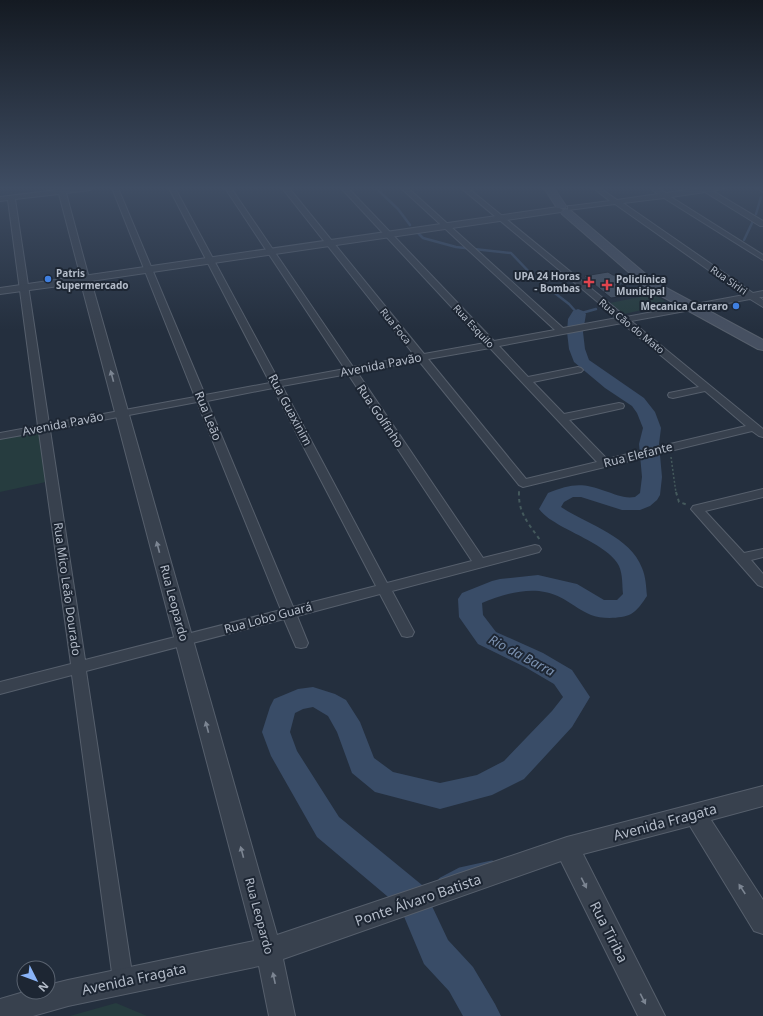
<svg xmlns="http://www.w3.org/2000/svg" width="763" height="1016" font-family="'Noto Sans',sans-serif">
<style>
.green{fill:#263c3f}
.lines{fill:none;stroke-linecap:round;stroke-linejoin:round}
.stream-far1{stroke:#394c67;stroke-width:2.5}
.stream{stroke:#394c67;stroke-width:5}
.river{fill:#394c67;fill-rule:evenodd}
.building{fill:#455162;stroke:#1f2835}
.minor-casing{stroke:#565f6c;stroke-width:2}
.tertiary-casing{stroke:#565f6c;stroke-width:2}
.secondary-casing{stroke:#565f6c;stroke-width:2}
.path-far1{stroke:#44595c;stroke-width:1.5;stroke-dasharray:2 2;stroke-linecap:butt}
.path{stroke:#44595c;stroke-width:2;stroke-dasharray:3.5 3.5;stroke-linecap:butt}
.minor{fill:#38414e;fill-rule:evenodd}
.tertiary{fill:#38414e;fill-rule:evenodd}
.secondary{fill:#465061;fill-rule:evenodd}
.oneway{fill:#7c8592}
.shop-dot{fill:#3f7fe0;stroke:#1d2633;stroke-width:1.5}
.health-dot{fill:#e0444e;stroke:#1d2633;stroke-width:1.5}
.labels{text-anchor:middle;stroke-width:4;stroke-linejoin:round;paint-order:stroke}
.far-poi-label{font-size:10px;font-weight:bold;fill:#b4bcc9;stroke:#1d2633;text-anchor:start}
.far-street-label{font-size:10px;fill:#b4bcc9;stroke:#1d2633}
.street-label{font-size:12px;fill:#b4bcc9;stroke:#1d2633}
.water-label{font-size:13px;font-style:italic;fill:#7c92b1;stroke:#1d2633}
.near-street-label{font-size:14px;fill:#b4bcc9;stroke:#1d2633}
</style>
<rect width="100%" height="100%" fill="#242f3e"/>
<g class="green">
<path d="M654,294l15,10 -45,10 -14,-11z"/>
<path d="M39,431l7,51 -46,10v-54z"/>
<path d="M116,1003l31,13h-77z"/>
</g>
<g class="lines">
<g class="stream-far1">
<path d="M376,188l22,21 12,16"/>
<path d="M756,214l5,-17"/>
<path d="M417,232l6,6 33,9 55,6 23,24 35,27 9,10 18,-5"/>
<path d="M744,240l9,-19"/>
</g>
<path class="stream" d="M441,880l19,-10 32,-7"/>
<path class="river" d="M578,309l5,2 3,3 -3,18 2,17 4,11 55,38 11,14 6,16 -2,16 3,33 -2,18 -3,5 -7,6 -10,4h-18l-41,-13h-8l-9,5 -3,5c27,18 69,29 81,61 4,9 4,19 5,28 -4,6 -10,15 -16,18 -10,5 -30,5 -40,1 -20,-9 -28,-21 -52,-24 -19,-2 -40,5 -57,12l1,12 13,17 47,21 29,17 18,27 -18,30 -48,52 -32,16 -52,14 -65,-17 -23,-19 -15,-41 -9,-16 -15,-9 -10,2 -8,4 -5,19 7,19 42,66 83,68 26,55 25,27 22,37 6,12h-38l-14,-25 -25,-27 -24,-57 -83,-70 -46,-81 -9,-24 8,-25 4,-8 24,-10 15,-2 22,7 11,6 14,22 14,36 19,14 47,11 37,-8 27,-14 48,-50 11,-14 -9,-13 -29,-17 -47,-23 -19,-27 -1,-18 4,-6 30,-12 8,-2 38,-4 39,9 27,16h13l6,-6c-1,-9 0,-19 -4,-28 -8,-17 -42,-31 -58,-40 -8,-5 -16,-9 -22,-17l9,-16c22,-9 34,-11 57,-2 10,3 19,8 30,6l5,-4 2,-16 -3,-33 4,-16 -6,-15 -5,-7 -27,-18 -31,-26 -5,-13 -2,-17 1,-13 5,-8z"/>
</g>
<path class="building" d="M608,272l5,3 15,1 -7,9 -6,1 12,10 -16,2 -27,-22z"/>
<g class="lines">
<defs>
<g id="minor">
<path d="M73,188h20l-3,2 -24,3 23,85 -4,2 -4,-2 -22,-84 -44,5 34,225 146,-27 -83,-209h6l87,207 65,-12 -101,-195h6l104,193 66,-12 -120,-181h6l122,179 62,-11 -133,-168h7l135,166 61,-11 -144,-155h7l146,153 61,-11 -154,-142h7l155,140 54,-10 -156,-130h7l158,129 118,-22 -129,-91 -47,6v-4h3l39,-5 -17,-13h7l17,12 41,-6 -8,-6h8l8,5 35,-5h23l-11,3 50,30v5h-3l-55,-34 -34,5 92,58v5l-99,-62 -41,5 130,90 10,-2v6h-4l4,3v7l-13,-8 -119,22 132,108v8l-4,-1 -7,-5 -229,56 -4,-2 -100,-124 -62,11 126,186 52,-13 4,1 2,3 -2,3 -147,39 22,41 -2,4 -5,1 -5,-1 -22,-42 -83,22 11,27 -2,4 -5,1 -5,-1 -12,-28 -198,52 47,309 -3,7 -7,3 -7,-3 -3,-7 -41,-305 -72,19v-12l71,-18 -32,-232 -39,7v-6l38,-7 -30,-226 -8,1v-4zM622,323l77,64 -30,6 -1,2 1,2 4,1 32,-7 41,35 -139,33 -38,-39 54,-12 1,-2 -1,-2 -4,-1 -55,11 -31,-32 48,-10 2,-2 -2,-2 -3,-1 -50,10 -29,-31zM490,348l107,114 -71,17 -98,-120zM348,374l124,187 -85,22 -105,-197zM273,388l103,198 -83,21 -86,-206zM197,402l84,208 -196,50 -35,-230z"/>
<path d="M757,188h6v4z"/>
<path d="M763,489v8l-58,14 39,42 19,-4v8l-12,3 12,14v13l-5,-2 -67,-76 2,-3z"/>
</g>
<path id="tertiary" d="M558,207l5,3 -2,2 -470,69 186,654 290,-98 196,-51v20l-52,14 52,80v34l-9,-3 -64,-105 -107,28 82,162h-27l-77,-155 -278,98 12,57h-26l-10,-50 -191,40 -35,10h-33v-17l24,-7h24v-7l20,-5 186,-39 -173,-658 -81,11v-6z"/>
<g id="secondary">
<path d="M544,188h10l12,18 -1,2h-8z"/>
<path d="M566,209l4,1 85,72 108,58v10l-5,-1 -111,-61 -85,-74 -1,-2z"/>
</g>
</defs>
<use href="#minor" class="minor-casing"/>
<use href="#tertiary" class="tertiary-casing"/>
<use href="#secondary" class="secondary-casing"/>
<g class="path-far1">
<path d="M671,457l5,36"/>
<path d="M519,493v-2"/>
</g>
<g class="path">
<path d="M519,492c-1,21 10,32 21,48"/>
<path d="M676,492l3,10 9,3"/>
</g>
<use href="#minor" class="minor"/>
<use href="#tertiary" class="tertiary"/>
<use href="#secondary" class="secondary"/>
</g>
<defs><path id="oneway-solid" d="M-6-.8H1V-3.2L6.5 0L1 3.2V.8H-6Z"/></defs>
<g class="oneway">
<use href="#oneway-solid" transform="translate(112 376) rotate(-105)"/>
<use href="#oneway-solid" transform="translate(158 547) rotate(-105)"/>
<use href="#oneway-solid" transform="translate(207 727) rotate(-105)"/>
<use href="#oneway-solid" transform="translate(242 852) rotate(-105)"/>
<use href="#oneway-solid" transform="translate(584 883) rotate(63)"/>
<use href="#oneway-solid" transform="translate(742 889) rotate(-123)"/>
<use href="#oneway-solid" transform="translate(274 978) rotate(-102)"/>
<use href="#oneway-solid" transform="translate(643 999) rotate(63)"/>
</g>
<linearGradient id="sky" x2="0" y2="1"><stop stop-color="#141a22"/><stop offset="0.57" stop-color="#3f4d63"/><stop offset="1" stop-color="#3f4d63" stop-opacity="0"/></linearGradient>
<rect width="763" height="330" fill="url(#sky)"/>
<g class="shop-dot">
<circle cx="48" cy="279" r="4"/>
<circle cx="736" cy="306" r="4"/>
</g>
<g class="health-dot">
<path d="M587 276h4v4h4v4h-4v4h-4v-4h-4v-4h4z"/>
<path d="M605 279h4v4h4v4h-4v4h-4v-4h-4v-4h4z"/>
</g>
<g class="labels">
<g class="far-poi-label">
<text x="56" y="277">Patris<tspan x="56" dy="12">Supermercado</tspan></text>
<text x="580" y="280" text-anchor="end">UPA 24 Horas<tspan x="580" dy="12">- Bombas</tspan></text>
<text x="616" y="283">Policlínica<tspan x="616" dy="12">Municipal</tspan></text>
<text x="728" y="310" text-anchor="end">Mecanica Carraro</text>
</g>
<g class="far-street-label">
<text transform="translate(729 280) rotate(35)" y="4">Rua Siriri</text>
<text transform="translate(396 326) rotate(51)" y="4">Rua Foca</text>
<text transform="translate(474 326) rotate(47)" y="4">Rua Esquilo</text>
<text transform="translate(632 326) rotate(39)" y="4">Rua Cão do Mato</text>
</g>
<g class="street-label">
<text transform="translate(381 365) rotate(-11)" y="4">Avenida Pavão</text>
<text transform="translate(290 410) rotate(62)" y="4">Rua Guaxinim</text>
<text transform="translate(208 416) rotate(68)" y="4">Rua Leão</text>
<text transform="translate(380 416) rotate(56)" y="4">Rua Golfinho</text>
<text transform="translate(63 424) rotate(-11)" y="4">Avenida Pavão</text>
<text transform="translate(638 455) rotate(-14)" y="4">Rua Elefante</text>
<text transform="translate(67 589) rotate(82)" y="4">Rua Mico Leão Dourado</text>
<text transform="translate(174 603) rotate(75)" y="4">Rua Leopardo</text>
<text transform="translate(268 618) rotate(-15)" y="4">Rua Lobo Guará</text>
<text transform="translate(259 916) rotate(75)" y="4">Rua Leopardo</text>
</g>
<g class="water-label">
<text transform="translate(522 655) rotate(28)" y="5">Rio da Barra</text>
</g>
<g class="near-street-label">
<text transform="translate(665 822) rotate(-15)" y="5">Avenida Fragata</text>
<text transform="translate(418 900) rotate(-19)" y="5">Ponte Álvaro Batista</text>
<text transform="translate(609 932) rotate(63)" y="5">Rua Tiriba</text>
<text transform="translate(134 979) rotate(-12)" y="5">Avenida Fragata</text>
</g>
</g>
<g transform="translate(36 980) rotate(132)"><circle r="19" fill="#1d2633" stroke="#59626f"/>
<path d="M0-3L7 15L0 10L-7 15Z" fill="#8ab4f8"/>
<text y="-6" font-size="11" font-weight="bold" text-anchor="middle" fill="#b4bcc9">N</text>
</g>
</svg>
